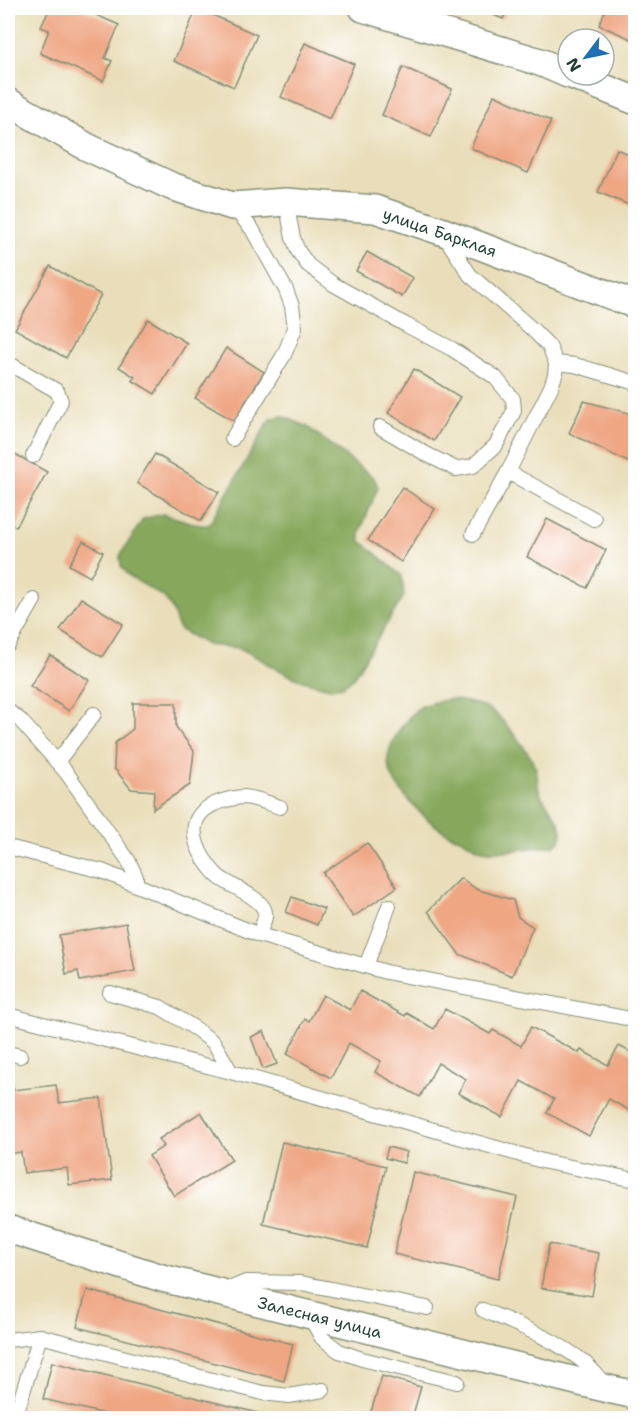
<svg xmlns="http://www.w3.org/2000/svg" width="643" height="1426" font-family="'Shantell Sans',sans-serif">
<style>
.forest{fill:#87a85c;stroke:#537248;stroke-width:1.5}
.building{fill:#efa683}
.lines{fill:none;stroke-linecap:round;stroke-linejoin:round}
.lane-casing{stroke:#848e76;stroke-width:16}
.street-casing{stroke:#848e76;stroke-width:30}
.lane{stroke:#fff;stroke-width:14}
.street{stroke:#fff;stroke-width:27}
.labels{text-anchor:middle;stroke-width:6;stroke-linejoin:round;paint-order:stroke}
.street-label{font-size:16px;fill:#1f3d34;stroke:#fff}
</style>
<rect width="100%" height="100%" fill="#fff"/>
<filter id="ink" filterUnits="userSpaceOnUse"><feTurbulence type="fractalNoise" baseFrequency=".0167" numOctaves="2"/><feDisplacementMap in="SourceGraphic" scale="12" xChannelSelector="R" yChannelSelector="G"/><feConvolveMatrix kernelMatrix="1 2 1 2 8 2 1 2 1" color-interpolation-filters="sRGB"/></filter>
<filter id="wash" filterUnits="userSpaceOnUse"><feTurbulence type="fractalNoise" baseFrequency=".008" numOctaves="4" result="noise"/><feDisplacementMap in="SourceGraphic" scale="24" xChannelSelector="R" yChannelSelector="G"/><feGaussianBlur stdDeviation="1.35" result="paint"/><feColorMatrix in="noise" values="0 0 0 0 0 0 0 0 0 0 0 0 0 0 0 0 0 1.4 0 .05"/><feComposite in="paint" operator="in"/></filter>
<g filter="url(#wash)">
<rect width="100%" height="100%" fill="#e9deb9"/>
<g class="forest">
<path d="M282,416l24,10 68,52 4,9 -18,45v8l42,36 2,20 -51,82 -10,8 -13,2 -27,-7 -14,-6 -49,-27 -33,-3 -28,-16 -7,-20 -8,-12 -35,-21 -8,-10 -1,-10 23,-37 20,-5 37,11h9l57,-99 5,-7z"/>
<path d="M452,699c15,3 32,5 44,15 11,10 33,38 39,52 4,9 1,19 5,27 6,14 35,38 15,52 -8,2 -15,2 -23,3 -16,2 -34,5 -50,2 -7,-2 -13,-7 -20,-11 -4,-2 -9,-3 -13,-5 -21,-11 -62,-49 -61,-75 0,-9 7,-23 12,-30 17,-24 23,-26 52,-30z"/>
</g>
<g id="blocks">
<g class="building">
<path d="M50,8h30l39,17 -14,33 7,3 -9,20 -63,-28 9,-23 -8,-3z"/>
<path d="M197,8l60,27 -23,52 -60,-26z"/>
<path d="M476,8h31l-4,11z"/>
<path d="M606,8h30v33l-37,-16z"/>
<path d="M305,43l49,21 -24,55 -49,-22z"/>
<path d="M403,67l49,22 -21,48 -49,-22z"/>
<path d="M494,95l57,26 -23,52 -57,-25z"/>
<path d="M617,149l19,9v50l-38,-16z"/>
<path d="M367,252l46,26 -11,19 -46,-26z"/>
<path d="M50,266l51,29 -35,63 -51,-29z"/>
<path d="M148,319l39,24 -32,51 -23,-14 3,-3 -16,-10z"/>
<path d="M226,348l38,24 -30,49 -39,-23z"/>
<path d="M414,369l46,28 -26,44 -46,-28z"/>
<path d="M584,401l52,14v51l-67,-33z"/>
<path d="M8,450l39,22 -31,55 -8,-5z"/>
<path d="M155,454l64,38 -18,29 -64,-38z"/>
<path d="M402,487l33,22 -34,53 -33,-22z"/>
<path d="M547,519l59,31 -19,38 -60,-31z"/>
<path d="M83,541l20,11 -13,25 -21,-12z"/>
<path d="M81,598l42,26 -21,33 -42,-27z"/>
<path d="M50,655l39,25 -20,31 -39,-25z"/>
<path d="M133,703h43v24l18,24 -4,34 -37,24 1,-18 -23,-2 -17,-21 1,-25 18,-14z"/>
<path d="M367,843l30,44 -44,30 -30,-44z"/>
<path d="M461,878l15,11 37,11 5,17 15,10 -21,49 -53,-22 -31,-43z"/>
<path d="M292,897l32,12 -7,16 -31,-13z"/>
<path d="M126,923l9,48 -55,10 -2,-10 -12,3 -7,-39z"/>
<path d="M360,991l45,25 2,-3 27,16 11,-20 45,25 3,-4 28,16 10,-19 48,26 2,-3 27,15 11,-19 17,9v59l-27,-15 -20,37 -42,-23 7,-14 -33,-18 -19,36 -44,-24 8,-14 -28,-16 -18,34 -45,-25 6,-11 -32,-18 -18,35 -44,-24 18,-35 4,2 14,-26 27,15z"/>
<path d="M264,1031l13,33 -14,5 -12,-32z"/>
<path d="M8,1070h3l2,20 43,-5 3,18 42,-5 11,82 -43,5 -2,-17 -43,5 -3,-21 -13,2z"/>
<path d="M201,1112l31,48 -58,36 -25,-40 15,-10 -5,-7z"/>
<path d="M282,1142l104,24 -19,82 -104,-24z"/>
<path d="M388,1147l19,5 -3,11 -19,-5z"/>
<path d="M413,1172l104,25 -19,82 -104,-25z"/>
<path d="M549,1244l50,9 -7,43 -51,-8z"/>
<path d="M87,1290l206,54 -9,37 -207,-54z"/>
<path d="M52,1362l202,50 22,6h-155l-78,-19z"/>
<path d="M382,1376l39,11 -9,31h-43z"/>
</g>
</g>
</g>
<g filter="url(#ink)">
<use href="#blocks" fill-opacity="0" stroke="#848e76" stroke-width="1.5"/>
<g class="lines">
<defs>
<g id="lane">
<path d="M286,202l7,36 5,13 10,14 25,19 73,41 46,24 43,28 18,22 1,12 -18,34 -23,21 -17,3 -30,-15 -46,-27"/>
<path d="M444,235l26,40 62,54 17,17 7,17 19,2 61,18"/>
<path d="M8,363l49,28 4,10 -28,55"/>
<path d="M232,439l52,-84 11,-27 -3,-22 -6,-16 -34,-61 -20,-23"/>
<path d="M508,472l86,47"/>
<path d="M473,534l35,-62 43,-85 4,-12 1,-12"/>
<path d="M8,645l26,-45"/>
<path d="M8,711l12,9 46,52 62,88 8,17v8"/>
<path d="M57,762l37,-48"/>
<path d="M8,847l94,24 157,64 127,37 250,48"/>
<path d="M259,935c2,-8 9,-19 5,-26 -6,-13 -34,-23 -45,-32 -5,-4 -11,-12 -15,-18 -17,-29 -12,-50 22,-59 5,-1 12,-3 18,-3 12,1 24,6 36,10"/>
<path d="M366,966l23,-60"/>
<path d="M110,993l50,14 36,22 18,14 17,29"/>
<path d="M8,1015l223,57 315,90 90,18"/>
<path d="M8,1053l12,3"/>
<path d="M230,1294l4,-7 12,-5 55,1 126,25"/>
<path d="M483,1310c35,15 74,30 103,54 7,6 13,14 19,21"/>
<path d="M309,1315l13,23 17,13 23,8 95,23"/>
<path d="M8,1340l32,-4 223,57 26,3 34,-6"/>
<path d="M15,1418l25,-82"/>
</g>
<g id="street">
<path d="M363,8l177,54 28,12"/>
<path d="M572,75l64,26"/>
<path d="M8,102l79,45 84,39 61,20 54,-4 89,7 66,22 195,74"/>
<path d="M8,1229l154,49 446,111 28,6"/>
</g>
</defs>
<use href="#lane" class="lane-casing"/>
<use href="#street" class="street-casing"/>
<use href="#lane" class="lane"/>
<use href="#street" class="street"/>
</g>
</g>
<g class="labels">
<g class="street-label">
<text transform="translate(440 232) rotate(19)" y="6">улица Барклая</text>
<text transform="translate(320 1317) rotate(14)" y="6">Залесная улица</text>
</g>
</g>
<rect width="643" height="1426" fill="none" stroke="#fff" stroke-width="30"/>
<g transform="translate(586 57) rotate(238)"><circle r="28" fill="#ffffff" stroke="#a5b1ae" stroke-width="1.5"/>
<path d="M0-4.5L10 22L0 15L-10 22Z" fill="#1f6fb2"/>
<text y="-9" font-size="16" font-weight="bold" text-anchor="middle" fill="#1f3d34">N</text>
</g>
</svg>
